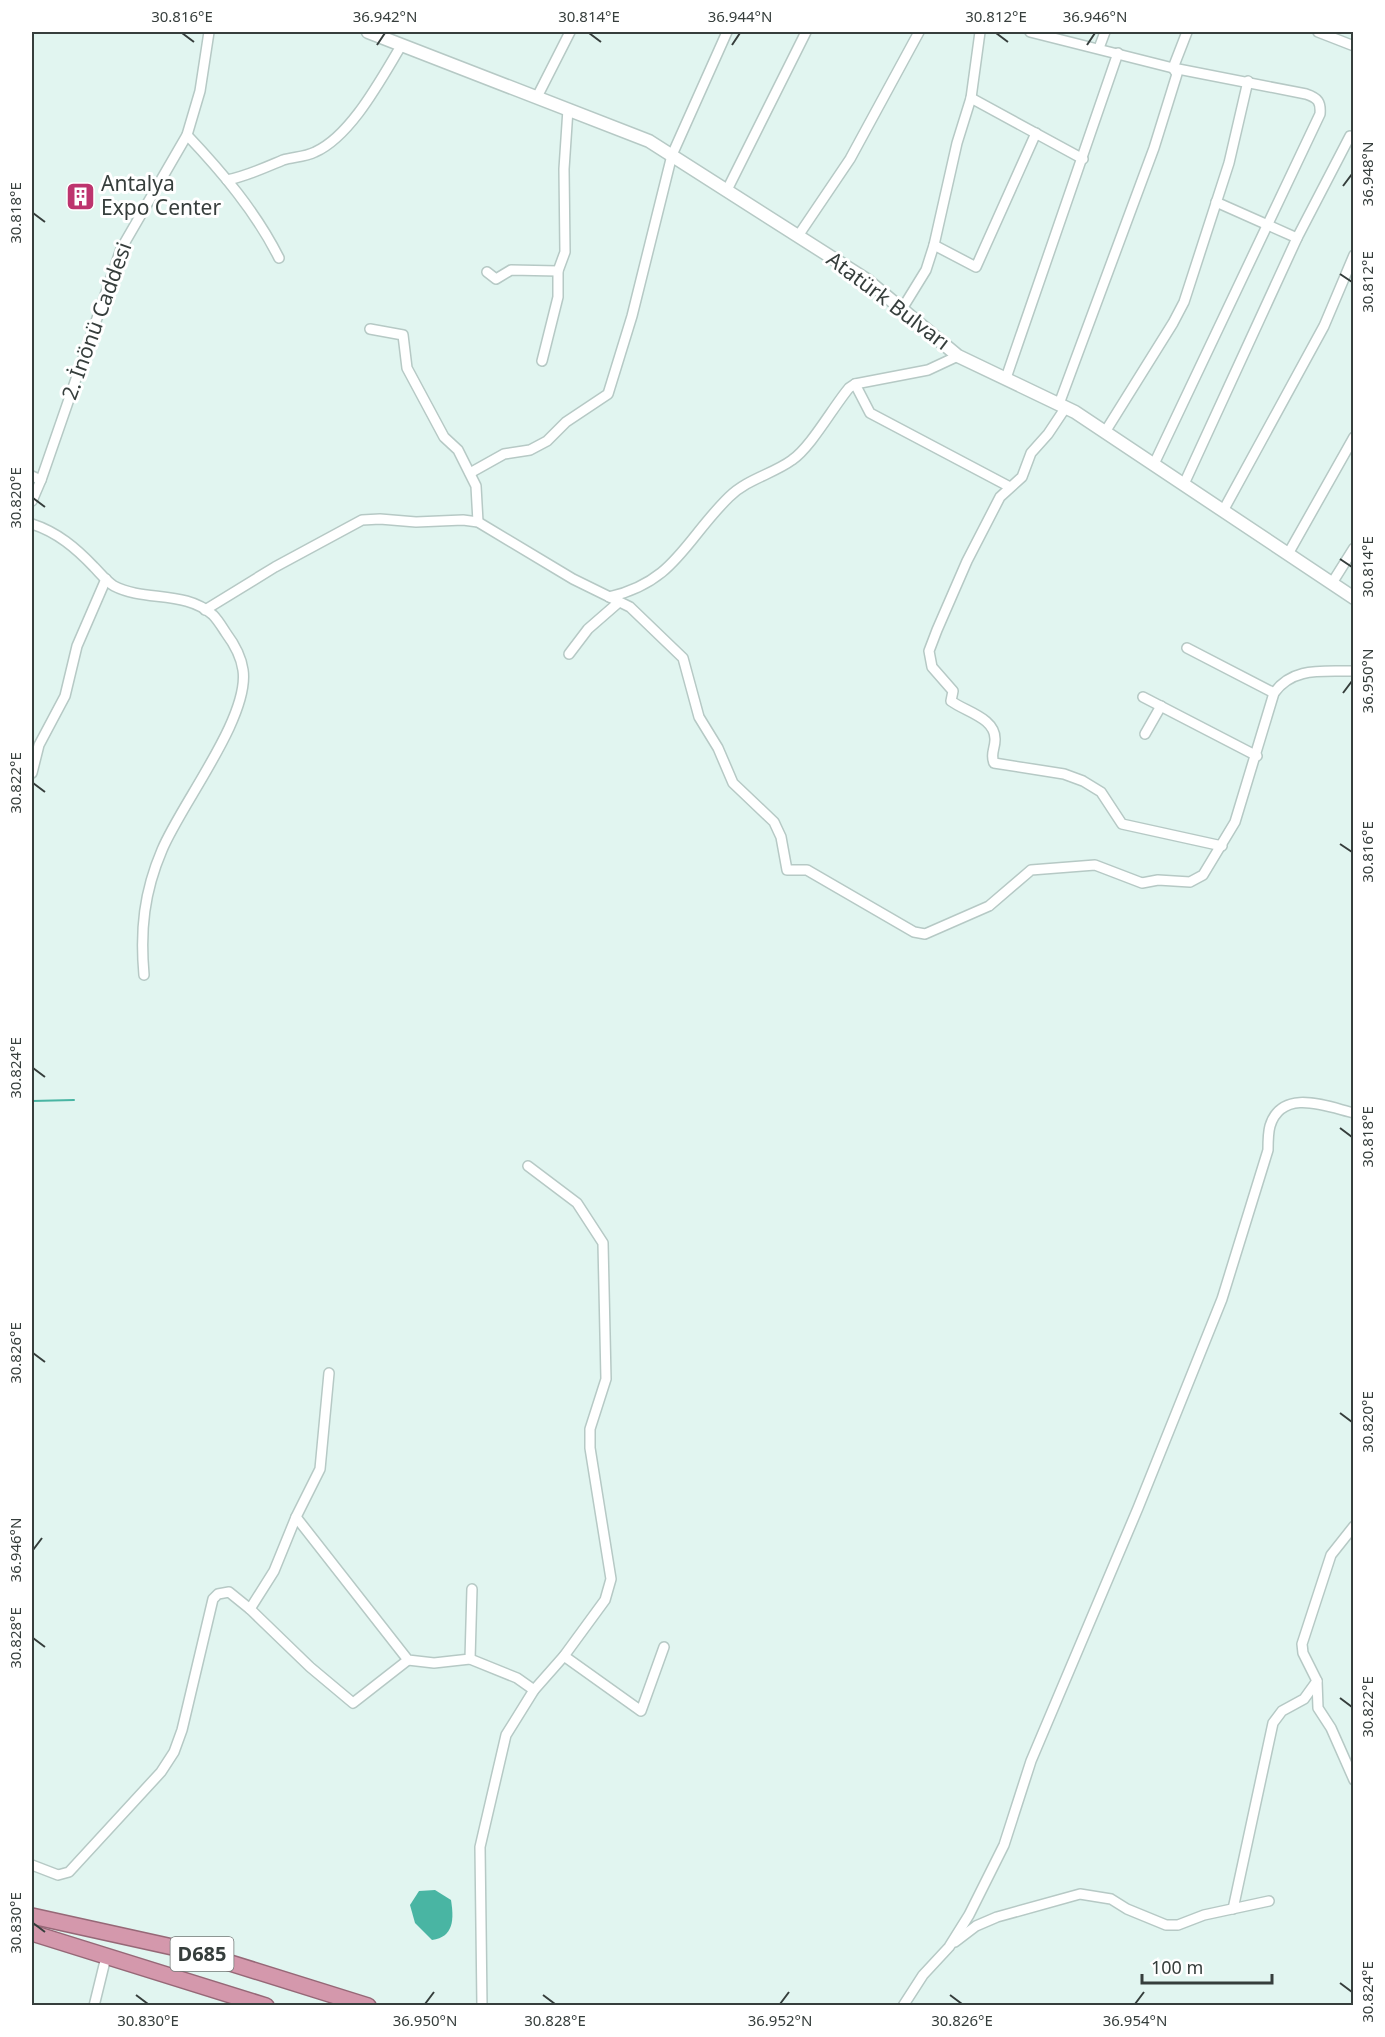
<svg xmlns="http://www.w3.org/2000/svg" width="1385" height="2037" font-family="'Noto Sans',sans-serif">
<style>
.water{fill:#49b5a3}
.lines{fill:none;stroke-linecap:round;stroke-linejoin:round}
.stream{stroke:#49b5a3;stroke-width:2}
.minor-casing{stroke:#b6c9c5;stroke-width:12}
.tertiary-casing{stroke:#b6c9c5;stroke-width:15}
.trunk-casing{stroke:#966877;stroke-width:18}
.minor{stroke:#fff;stroke-width:9}
.tertiary{stroke:#fff;stroke-width:12}
.trunk{stroke:#d498ac;stroke-width:15}
.ticks{fill:none;stroke:#363e3c;stroke-width:2}
.labels{text-anchor:middle;stroke-width:6;stroke-linejoin:round;paint-order:stroke}
.shield{fill:#fff;stroke:#727876;stroke-width:1.5}
.shield-label{font-size:20px;font-weight:bold;fill:#363e3c}
.poi-label{font-size:21px;fill:#363e3c;stroke:#fff;text-anchor:start}
.street-label{font-size:21px;fill:#363e3c;stroke:#fff}
.neatline{fill:none;stroke:#363e3c;stroke-width:2}
.ticks-label{font-size:15px;text-anchor:middle;fill:#363e3c}
</style>
<rect width="100%" height="100%" fill="#e1f5f0"/>
<path class="water" d="M435,1890l16,10c3,19 3,37 -19,40l-17,-17 -5,-18 9,-14z"/>
<g class="lines">
<path class="stream" d="M32,1101l42,-1"/>
<defs>
<g id="minor">
<path d="M1030,32l143,36 133,26c12,4 15,8 14,20l-166,350"/>
<path d="M1318,32l36,14"/>
<path d="M1099,48l6,-16"/>
<path d="M537,97l33,-65"/>
<path d="M971,98l112,61"/>
<path d="M187,135c35,37 69,77 92,123"/>
<path d="M227,180c20,-4 37,-12 56,-20 10,-3 22,-3 32,-8 36,-16 66,-73 86,-106"/>
<path d="M727,190l79,-158"/>
<path d="M1216,202l81,36"/>
<path d="M798,236l52,-77 69,-127"/>
<path d="M934,245l42,22 60,-134"/>
<path d="M487,272l9,7 15,-9 47,1"/>
<path d="M902,309l24,-39 8,-25 23,-102 14,-45 9,-66"/>
<path d="M370,329l33,6 4,33 37,69 14,13 18,36 2,36"/>
<path d="M542,361l16,-64v-26l7,-19 -1,-83 4,-60"/>
<path d="M1006,378l112,-325"/>
<path d="M855,384l15,29 140,74"/>
<path d="M1059,404l95,-256 23,-74 -4,-6 14,-36"/>
<path d="M1066,407l-18,27 -17,19 -9,24 -22,20 -33,64 -30,69 -8,21 3,16 21,24 -2,10c15,11 45,17 44,39 0,9 -5,14 -1,23l70,11 19,7 18,11 21,32 100,22"/>
<path d="M1105,432l68,-109 11,-21 45,-139 19,-82"/>
<path d="M470,473l34,-19 26,-4 17,-9 19,-19 42,-28 24,-78 40,-161 55,-123"/>
<path d="M32,476l9,4 -9,21"/>
<path d="M41,480l80,-231 66,-114 13,-44 9,-59"/>
<path d="M1184,484l113,-246 53,-102"/>
<path d="M1223,511l101,-185 30,-71"/>
<path d="M32,524c25,8 44,24 62,43 6,6 12,14 20,19 31,16 71,4 99,29 5,5 9,12 13,18 9,12 15,23 17,37 7,47 -62,134 -81,180 -18,42 -22,80 -18,125"/>
<path d="M1288,554l66,-117"/>
<path d="M1332,583l22,-35"/>
<path d="M609,597c66,-15 76,-57 120,-100 18,-18 44,-23 63,-37 19,-13 41,-53 57,-72l6,-4 73,-14 30,-14"/>
<path d="M205,610l70,-43 87,-47 18,-1 36,3 47,-2 15,2 95,57 57,28 53,51 16,59 19,31 15,35 41,39 7,15 6,33h20l107,62 11,2 64,-28 42,-36 64,-5 47,18 16,-3 32,2 13,-7 32,-53 39,-129c19,-27 50,-21 80,-22"/>
<path d="M1187,648l87,45"/>
<path d="M569,654l19,-25 31,-27"/>
<path d="M1143,697l114,59"/>
<path d="M1145,734l16,-28"/>
<path d="M32,773l7,-28 26,-49 12,-50 29,-67"/>
<path d="M329,1373l-9,96 -24,48 -22,54 -24,38 60,58 43,36 55,-43"/>
<path d="M296,1517l112,143 26,3 36,-4 47,19 17,12"/>
<path d="M1354,1526l-23,29 -29,89 1,9 14,28 1,27 13,20 23,52"/>
<path d="M564,1656l77,55 23,-64"/>
<path d="M470,1659l2,-70"/>
<path d="M32,1865l26,10 11,-3 92,-100 13,-20 8,-22 31,-131 5,-5 11,-2 21,17"/>
<path d="M1233,1909l40,-186 9,-12 22,-12 13,-18"/>
<path d="M955,1942l21,-16 21,-9 83,-23 31,5 16,10 39,16h12l26,-10 65,-14"/>
<path d="M94,2006l12,-49"/>
<path d="M482,2006l-2,-159 26,-112 28,-45 30,-34 41,-56 6,-21 -21,-131v-19l16,-50 -3,-136 -26,-40 -49,-37"/>
<path d="M903,2006l20,-31 26,-28 20,-32 35,-70 27,-84 107,-253 84,-209 46,-149c0,-8 0,-17 2,-24 12,-39 58,-19 84,-13"/>
</g>
<path id="tertiary" d="M368,32l281,109 218,139 91,76 117,56 279,186"/>
<g id="trunk">
<path d="M32,1916l163,36 173,54"/>
<path d="M32,1933l234,73"/>
</g>
</defs>
<use href="#minor" class="minor-casing"/>
<use href="#tertiary" class="tertiary-casing"/>
<use href="#trunk" class="trunk-casing"/>
<use href="#minor" class="minor"/>
<use href="#tertiary" class="tertiary"/>
<use href="#trunk" class="trunk"/>
</g>
<path class="ticks" d="M182,33l12,9M589,33l12,9M996,33l12,9M377,45l8,-12M732,45l8,-12M1087,45l8,-12M1343,186l9,-12M33,213l12,9M1340,274l12,8M33,498l12,9M1340,559l12,8M1343,693l9,-12M33,783l12,9M1340,844l12,8M33,1068l12,9M1340,1128l12,9M33,1353l12,9M1340,1413l12,9M33,1550l9,-12M33,1638l12,9M1340,1698l12,9M33,1923l12,9M1340,1983l12,9M136,1995l12,9M543,1995l12,9M950,1995l12,9M425,2004l9,-12M780,2004l9,-12M1135,2004l9,-12"/>
<defs>
<symbol id="building-square" viewBox="-11 -11 22 22"><rect x="-9" y="-9" width="18" height="18" rx="4" fill="#bd346e" stroke="#fff"/><path d="M-4-6H4V6H1V3H-1V6H-4ZM-2.5-4.3h1.7v1.8h-1.7ZM.8-4.3h1.7v1.8H.8ZM-2.5-1h1.7V.8h-1.7ZM.8-1h1.7V.8H.8Z" fill="#fff"/></symbol>
</defs>
<g fill-rule="evenodd">
<use href="#building-square" x="64" y="180" width="33" height="33"/>
</g>
<g class="labels">
<rect class="shield" x="170.5" y="1937" width="63" height="34" rx="4.5"/>
<g class="shield-label">
<text x="202" y="1961">D685</text>
</g>
<g class="poi-label">
<text x="101" y="191">Antalya<tspan x="101" dy="24">Expo Center</tspan></text>
</g>
<g class="street-label">
<text transform="translate(888 301) rotate(37)" y="7">Atatürk Bulvarı</text>
<text transform="translate(97 321) rotate(-70)" y="7">2. İnönü Caddesi</text>
</g>
</g>
<rect width="1385" height="2037" fill="none" stroke="#ffffff" stroke-width="66"/>
<path d="M1142 1974v9h130v-9" fill="none" stroke="#363e3c" stroke-width="3"/>
<text x="1151" y="1974" font-size="18" fill="#363e3c" stroke="#ffffff" stroke-width="4.5" paint-order="stroke">100 m</text>
<rect x="33" y="33" width="1319" height="1971" class="neatline"/>
<g class="ticks-label">
<text x="182" y="22">30.816°E</text>
<text x="385" y="22">36.942°N</text>
<text x="589" y="22">30.814°E</text>
<text x="740" y="22">36.944°N</text>
<text x="996" y="22">30.812°E</text>
<text x="1095" y="22">36.946°N</text>
<text transform="translate(1368 174) rotate(-90)" y="5">36.948°N</text>
<text transform="translate(16 213) rotate(-90)" y="5">30.818°E</text>
<text transform="translate(1368 282) rotate(-90)" y="5">30.812°E</text>
<text transform="translate(16 498) rotate(-90)" y="5">30.820°E</text>
<text transform="translate(1368 567) rotate(-90)" y="5">30.814°E</text>
<text transform="translate(1368 681) rotate(-90)" y="5">36.950°N</text>
<text transform="translate(16 783) rotate(-90)" y="5">30.822°E</text>
<text transform="translate(1368 852) rotate(-90)" y="5">30.816°E</text>
<text transform="translate(16 1068) rotate(-90)" y="5">30.824°E</text>
<text transform="translate(1368 1137) rotate(-90)" y="5">30.818°E</text>
<text transform="translate(16 1353) rotate(-90)" y="5">30.826°E</text>
<text transform="translate(1368 1422) rotate(-90)" y="5">30.820°E</text>
<text transform="translate(16 1550) rotate(-90)" y="5">36.946°N</text>
<text transform="translate(16 1638) rotate(-90)" y="5">30.828°E</text>
<text transform="translate(1368 1707) rotate(-90)" y="5">30.822°E</text>
<text transform="translate(16 1923) rotate(-90)" y="5">30.830°E</text>
<text transform="translate(1368 1992) rotate(-90)" y="5">30.824°E</text>
<text x="148" y="2026">30.830°E</text>
<text x="425" y="2026">36.950°N</text>
<text x="555" y="2026">30.828°E</text>
<text x="780" y="2026">36.952°N</text>
<text x="962" y="2026">30.826°E</text>
<text x="1135" y="2026">36.954°N</text>
</g>
</svg>
